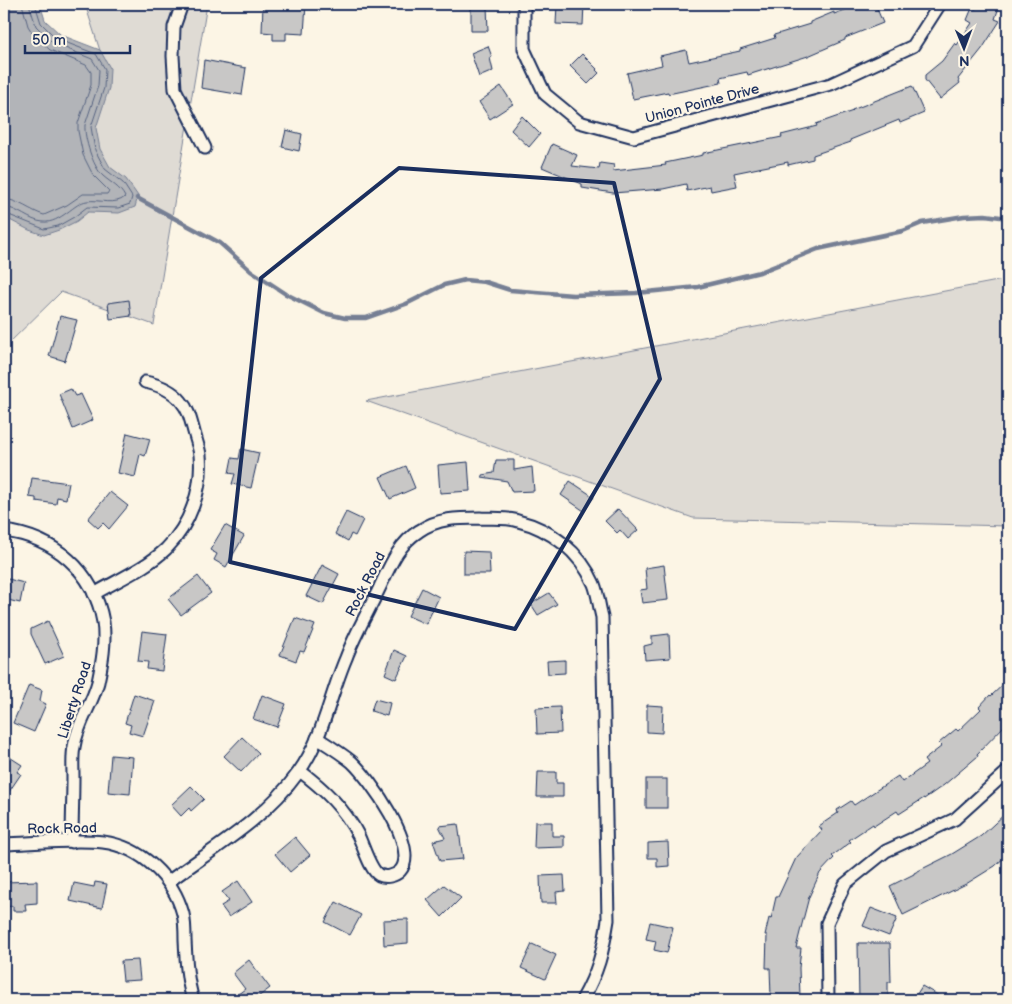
<svg xmlns="http://www.w3.org/2000/svg" width="1012" height="1004" font-family="'Balsamiq Sans',sans-serif">
<style>
.green{fill:#dfdbd4;stroke:#7d8599}
.water{fill:#b2b4b8;stroke:#767f94}
.lines{fill:none;stroke-linecap:round;stroke-linejoin:round}
.shore{stroke:#576482;stroke-width:1}
.stream{stroke:#767f94;stroke-width:4.5}
.building{fill:#c8c7c6;stroke:#1b2f5e}
.street-casing{stroke:#1b2f5e;stroke-width:15}
.street{stroke:#fcf5e5;stroke-width:11}
.marked{fill:none;stroke:#1b2f5e;stroke-width:4;stroke-linejoin:round}
.labels{text-anchor:middle;stroke-width:4.5;stroke-linejoin:round;paint-order:stroke}
.street-label{font-size:14px;fill:#1b2f5e;stroke:#fcf5e5}
</style>
<rect width="100%" height="100%" fill="#fcf5e5"/>
<filter id="ink" filterUnits="userSpaceOnUse"><feTurbulence type="fractalNoise" baseFrequency=".02" numOctaves="2"/><feDisplacementMap in="SourceGraphic" scale="10" xChannelSelector="R" yChannelSelector="G"/><feConvolveMatrix kernelMatrix="1 2 1 2 8 2 1 2 1" color-interpolation-filters="sRGB"/></filter>
<g filter="url(#ink)">
<g class="green">
<path d="M85,4h122l-53,321 -93,-33 -57,56v-156l99,-132z"/>
<path d="M1008,279v247l-315,-8 -327,-117z"/>
</g>
<path class="water" d="M4,4h36l5,16 16,15 39,15 10,18 -1,20 -13,40 4,21 10,18 16,12 12,17 -3,11 -16,6 -31,-1 -11,9 -18,9 -15,5 -15,-5 -25,-13z"/>
<g class="lines">
<g class="shore">
<path d="M4,199c15,1 26,12 40,16l23,-10 16,-11h24l2,-3 -16,-16 -10,-20 -5,-24v-8l13,-38v-13l-5,-7 -36,-15 -17,-16 -5,-8 -6,-22"/>
<path d="M4,207c14,1 25,14 39,15 17,2 32,-20 44,-21 12,-2 28,5 38,-4 -5,-10 -14,-14 -22,-21 -10,-9 -19,-38 -18,-51l13,-39 1,-16 -7,-11 -39,-16 -17,-17 -7,-22"/>
<path d="M4,213l40,16 14,-3 16,-9 13,-10 31,1 12,-4 2,-7 -9,-14 -18,-14 -10,-19 -4,-23 13,-39 1,-19 -9,-15 -39,-15 -16,-16 -6,-19"/>
</g>
<path class="stream" d="M137,198l83,45 31,28 35,23 38,19 21,5h21l40,-14 38,-19 21,-5 20,2 25,8 63,5 63,-2 62,-6 62,-15 58,-23 85,-18 19,-8 42,-7 21,-1 23,3"/>
</g>
<g class="building">
<path d="M263,4h43l-2,30 -18,-1v7h-13v-7l-11,-1z"/>
<path d="M557,4h27l-1,21 -27,-1z"/>
<path d="M861,4h14l8,19 -38,15v2l-37,16 -60,19 -1,-3 -27,6 1,5 -53,11v-2l-35,7 -6,-26 35,-8 -2,-9 26,-6 3,12 51,-11v-2l35,-11 -1,-3 36,-11v-2l24,-10v2z"/>
<path d="M978,4h22l-5,15 5,2 -18,28 -24,30 2,4 -20,16 -15,-19v-5l17,-14 13,-18 2,2 15,-22 -5,-3 5,-12 4,1z"/>
<path d="M471,6h16l1,25h-17z"/>
<path d="M488,46l4,11 -2,1 3,13 -14,6 -8,-24z"/>
<path d="M582,54l15,15 -1,1 3,3 -11,11 -18,-18z"/>
<path d="M204,60l42,8 -4,27 -41,-7z"/>
<path d="M501,86l12,18 -23,15 -11,-17z"/>
<path d="M912,86l12,27 -24,10 -1,-3 -49,20 1,2 -38,13v4l-25,6v-3l-54,11 3,13 -26,5 -1,-5 -23,5 -1,-7 -23,5 -50,4 -31,-5v-4l-40,-17 10,-23 25,11 -5,11 27,3 1,-6 14,2 -1,6 53,-6 -1,-2 38,-8v-2l79,-16 -1,-2 36,-9 -1,-2 37,-13 -1,-1z"/>
<path d="M522,116l18,18 -11,13 -18,-17z"/>
<path d="M286,130l16,4 -3,17 -17,-4z"/>
<path d="M129,300l2,16 -21,3 -2,-16z"/>
<path d="M60,316l17,4 -12,41 -16,-5z"/>
<path d="M71,389l4,7 6,-2 12,26 -20,9 -14,-35z"/>
<path d="M127,433l23,6 -5,17 -5,-2 -5,23 -17,-4z"/>
<path d="M241,449l18,4 -8,35 -19,-4 3,-10 -6,-1 3,-15 7,1z"/>
<path d="M496,460h18v10l18,-3 2,24 -22,1 -5,-11 -25,-4v-2l12,-2z"/>
<path d="M468,462l2,29 -30,2 -2,-28z"/>
<path d="M406,466l9,22 -25,11 -10,-22z"/>
<path d="M32,478l37,5 -3,16 -9,-2 -1,7 -20,-3v-3l-7,-1z"/>
<path d="M570,481l24,16 -10,14 -23,-16z"/>
<path d="M110,492l18,14 -19,23 -6,-6 -5,5 -10,-9z"/>
<path d="M618,509l20,21 -10,9 -8,-9 -3,3 -12,-12z"/>
<path d="M346,512l17,8 -8,16 -4,-2 -3,7 -13,-7z"/>
<path d="M225,525l19,11 -18,31 -12,-7 3,-6 -7,-4z"/>
<path d="M464,551l25,1 1,22h-26z"/>
<path d="M322,565l17,9 -16,30 -17,-8z"/>
<path d="M664,565l4,35 -26,3 -2,-13 7,-1 -2,-21z"/>
<path d="M198,576l13,17 -30,22 -13,-16z"/>
<path d="M4,578l20,5 -4,20 -16,-4z"/>
<path d="M422,588l17,9 -13,27 -18,-8z"/>
<path d="M549,593l8,11 -19,11 -7,-11z"/>
<path d="M295,618l20,7 -11,27 -4,-1 -4,10 -16,-6z"/>
<path d="M48,621l16,35 -19,8 -14,-30v-5z"/>
<path d="M142,631l25,3 -5,37 -15,-2 1,-7 -10,-1z"/>
<path d="M669,634l1,24 -25,2 -1,-14 8,-2v-8z"/>
<path d="M394,650l13,6 -11,23 -11,-5z"/>
<path d="M565,660v13l-17,1 -1,-13z"/>
<path d="M1008,680v42l-31,32 1,2 -34,29 -20,14v-1l-25,16 -2,-3 -23,15 -1,-2 -24,16 2,2 -19,14 2,2 -14,15 -11,24 -6,23 -7,28h5l-2,20 1,28 -29,1 -1,-29h-4l1,-33h-2l4,-17 2,1 5,-22h2l18,-39 26,-28 -3,-4 19,-13 -1,-3 14,-9 3,4 44,-29 4,6 25,-18 -3,-4 18,-14 -3,-3 17,-14 2,2 23,-22 -2,-2 11,-12 1,1z"/>
<path d="M29,685l13,5 -2,11 6,3 -12,28 -21,-9z"/>
<path d="M134,694l21,7 -12,35 -14,-4 2,-7 -6,-2z"/>
<path d="M262,695l24,9 -9,23 -24,-8z"/>
<path d="M375,699l15,4 -3,13 -16,-5z"/>
<path d="M647,705l16,1 -1,27 -15,-1z"/>
<path d="M560,707l1,26 -24,1 -1,-26z"/>
<path d="M242,737l17,16 -18,19 -17,-16z"/>
<path d="M111,755l22,2 -3,37 -22,-2z"/>
<path d="M8,756l14,9 -5,7 4,2 -17,25v-37z"/>
<path d="M538,772h18v11h7v14h-26z"/>
<rect x="646" y="779" width="21" height="29"/>
<path d="M191,786l13,13 -13,12 -2,-3 -8,8 -10,-11z"/>
<path d="M1008,811v43l-13,12 -29,18 -63,31 -13,-29 24,-12v-1l38,-19 29,-18z"/>
<path d="M535,822h17v14h12v11l-30,1z"/>
<path d="M458,824l5,35 -23,2 -7,-20 12,-3 -6,-12z"/>
<path d="M295,837l15,18 -20,17 -15,-18z"/>
<path d="M668,842l1,24 -12,1v-9h-9v-15z"/>
<path d="M564,875l1,16 -9,1 1,11h-16l-1,-27z"/>
<path d="M37,881v22l-12,1 1,7h-13v-5l-9,1v-25z"/>
<path d="M238,881l14,21 -23,15 -8,-11 8,-5 -7,-9z"/>
<path d="M95,882l12,2 -5,24 -32,-7 4,-18 20,4z"/>
<path d="M444,885l17,13 -19,19 -15,-17z"/>
<path d="M336,902l25,13 -11,20 -25,-13z"/>
<path d="M871,908l26,10 -8,18 -26,-10z"/>
<path d="M408,919v24l-24,2 -1,-25z"/>
<path d="M650,922l23,5 -6,26 -13,-3 2,-9 -10,-2z"/>
<path d="M858,943h32l1,39h-3v18h-29z"/>
<path d="M532,944l24,11 -11,24 -24,-11z"/>
<path d="M138,960l2,20 -17,1 -2,-20z"/>
<path d="M249,960l21,28 -16,12h-24l15,-11 -12,-16z"/>
<path d="M922,986l24,14h-33z"/>
</g>
<g class="lines">
<defs>
<g id="street">
<path d="M182,4l-8,23 -1,29 2,33 30,59"/>
<path d="M524,4v45l21,45 34,28 55,15 197,-53 82,-38 27,-42"/>
<path d="M4,531c50,6 90,40 99,91 3,20 -1,41 -5,60 -6,23 -21,42 -24,65 -2,9 -1,20 -1,30 0,22 -1,43 -1,65"/>
<path d="M94,594c24,-14 52,-26 72,-45 24,-24 37,-60 34,-94 -1,-8 -4,-15 -6,-23 -3,-11 -5,-22 -13,-31 -9,-11 -22,-16 -36,-19"/>
<path d="M300,771c24,18 44,37 58,64 5,10 12,35 21,40 7,3 16,1 21,-4 21,-23 -31,-93 -48,-109 -11,-9 -24,-17 -35,-24"/>
<path d="M4,844c30,-1 69,-5 99,-2 38,5 70,35 80,72 2,8 2,18 2,26 1,21 2,40 8,60"/>
<path d="M168,882c46,-34 97,-63 130,-109 25,-34 32,-78 48,-115 9,-24 22,-46 33,-69 10,-21 19,-45 40,-58 19,-13 39,-13 61,-13 13,1 26,-1 38,3 33,8 62,31 76,63 4,10 5,22 8,33l6,303c-5,32 -10,52 -26,80"/>
<path d="M828,1000l-1,-77 18,-39 41,-33 69,-32 53,-48"/>
</g>
</defs>
<use href="#street" class="street-casing"/>
<use href="#street" class="street"/>
</g>
</g>
<path class="marked" d="M399,168l215,15 46,196 -145,250 -285,-67 31,-284z"/>
<g class="labels">
<g class="street-label">
<text transform="translate(702 103) rotate(-15)" y="5">Union Pointe Drive</text>
<text transform="translate(365 584) rotate(-63)" y="5">Rock Road</text>
<text transform="translate(74 700) rotate(-72)" y="5">Liberty Road</text>
<text transform="translate(62 828) rotate(-1)" y="5">Rock Road</text>
</g>
</g>
<rect width="1012" height="1004" fill="none" stroke="#fcf5e5" stroke-width="20"/>
<rect x="10" y="10" width="992" height="984" fill="none" stroke="#1b2f5e" stroke-width="2" filter="url(#ink)"/>
<g transform="translate(964 48) rotate(179)" stroke="#fcf5e5" stroke-width="4" paint-order="stroke">
<path d="M0-4L9 19L0 12L-9 19Z" fill="#1b2f5e"/>
<text y="-8" font-size="14" font-weight="bold" text-anchor="middle" fill="#1b2f5e">N</text>
</g>
<path d="M25 45v8h105v-8" fill="none" stroke="#1b2f5e" stroke-width="2.5"/>
<text x="32" y="45" font-size="15" fill="#1b2f5e" stroke="#fcf5e5" stroke-width="4" paint-order="stroke">50 m</text>
</svg>
